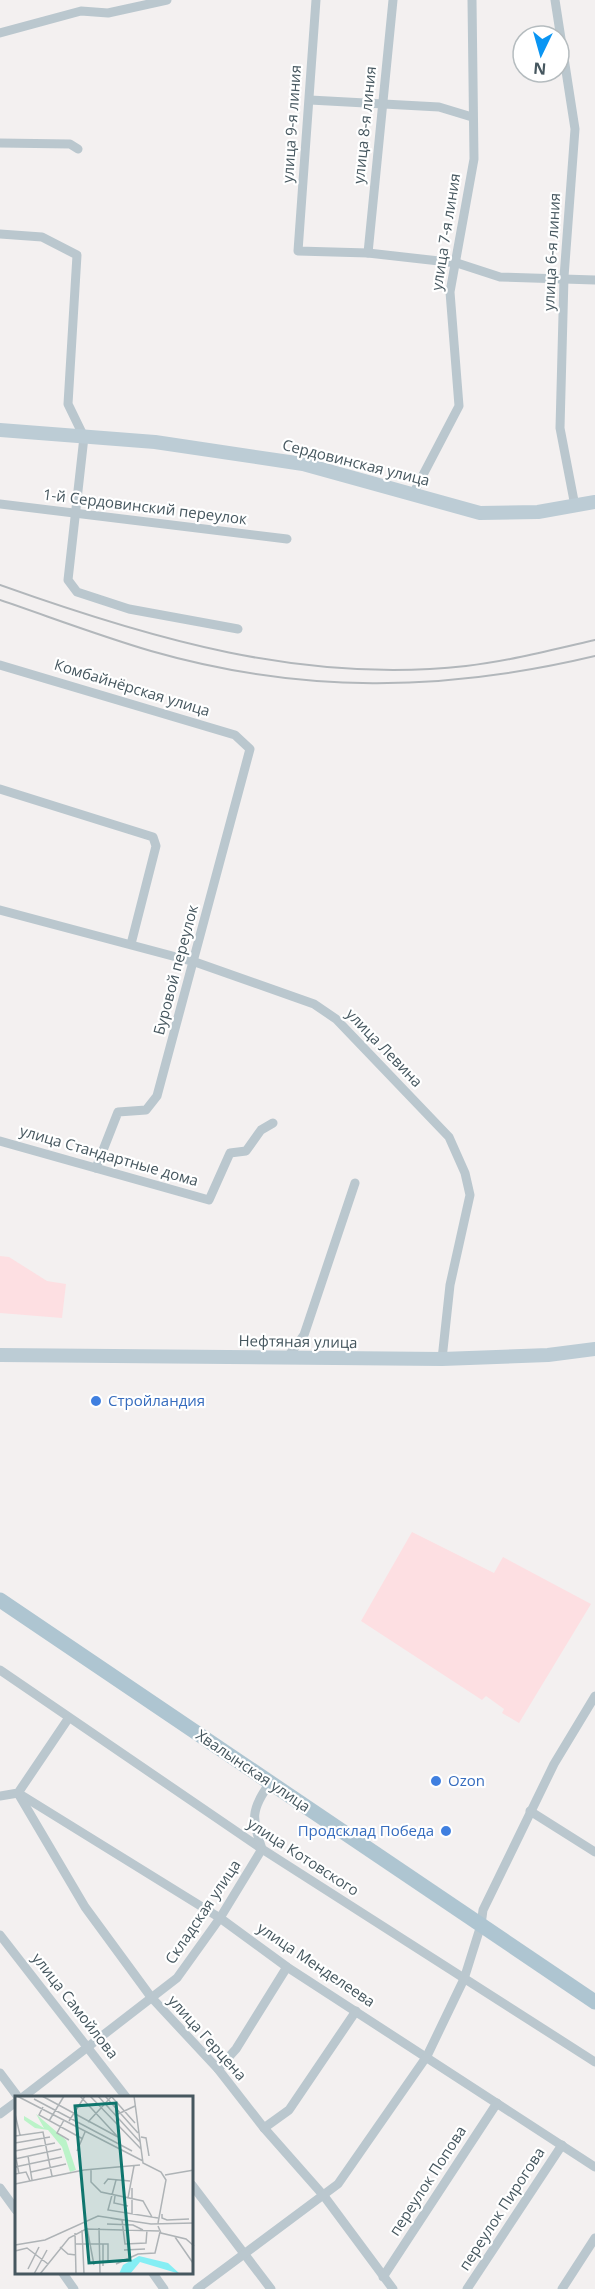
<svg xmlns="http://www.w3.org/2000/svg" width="595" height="2289" font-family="'Open Sans',sans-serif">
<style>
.medical{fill:#fddfe2}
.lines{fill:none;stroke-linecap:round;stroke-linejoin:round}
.street{stroke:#bac7ce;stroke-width:9}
.secondary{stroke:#bcccd5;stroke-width:14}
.primary{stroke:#aec5d1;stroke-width:15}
.rail{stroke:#b2b7bb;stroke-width:2}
.shop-dot{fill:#3f7fe0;stroke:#fff;stroke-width:2}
.labels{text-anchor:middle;stroke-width:4.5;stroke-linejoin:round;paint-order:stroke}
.street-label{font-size:15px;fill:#46575f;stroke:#fff}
.shop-label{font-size:15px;fill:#366cbe;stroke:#fff;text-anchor:start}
.inset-road{fill:none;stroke:#aeb3b6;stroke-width:1.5}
.view{fill:#0f766e;fill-opacity:0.15;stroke:#0f766e;stroke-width:3}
.inset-edge{fill:none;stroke:#46575f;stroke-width:3}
</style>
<rect width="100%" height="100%" fill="#f3f0f0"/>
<g class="medical">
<path d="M0,1256l9,1 38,24 19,3 -4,34 -62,-5z"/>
<path d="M412,1532l82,41 9,-16 88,47 -72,119 -17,-10 2,-4 -18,-13 -4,4 -121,-79z"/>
</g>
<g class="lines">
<g class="street">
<path d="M316,0l-18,251 70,2 89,10 43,14 95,3"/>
<path d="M555,0l20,129 -11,148 -4,151 15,78"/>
<path d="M0,33l81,-22 27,2 59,-13"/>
<path d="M310,100l129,7 33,10"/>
<path d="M0,143l70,1 8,5"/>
<path d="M0,234l42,3 35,18 -9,149 16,33 -16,143 9,12 52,17 109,20"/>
<path d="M368,253l25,-253"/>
<path d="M413,494l46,-88 -9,-114 24,-133 -2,-159"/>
<path d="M0,504l287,35"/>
<path d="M0,665l235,70 15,14 -93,347 -11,14 -28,2 -22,56"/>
<path d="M0,789l153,48 3,9 -25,98"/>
<path d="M0,910l195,52 119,42 22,15 113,118 16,36 5,22 -20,90 -8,74"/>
<path d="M0,1141l209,59 21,-47 16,-2 15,-21 12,-7"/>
<path d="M287,1358l17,-23 51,-152"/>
<path d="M0,1670l262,179 333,213"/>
<path d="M18,1793l202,125 67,49 308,200"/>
<path d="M19,1795l66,112 66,90 67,72 46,59 60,68 69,93"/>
<path d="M0,1796l18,-3 50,-74"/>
<path d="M530,1811l65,41"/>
<path d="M0,1935l126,162"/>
<path d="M218,2069l18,-20 51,-82"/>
<path d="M0,2073l18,24"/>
<path d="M23,2097l154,-119 43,-60 42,-69c-10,-30 -12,-39 8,-66"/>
<path d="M0,2114l16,-12"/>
<path d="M264,2128l25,-18 67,-99"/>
<path d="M192,2185l79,104"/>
<path d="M0,2188l16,22"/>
<path d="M62,2272l12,17"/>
<path d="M152,2272l12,17"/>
<path d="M383,2277l114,-174"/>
<path d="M197,2289l141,-105 89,-128 37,-77 17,-54 2,-15 71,-146 41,-68"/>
<path d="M467,2289l95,-144"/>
<path d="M562,2289l33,-51"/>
</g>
<g class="secondary">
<path d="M0,430l155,12 148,22 177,49 58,-1 57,-10"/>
<path d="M0,1355l442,4 106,-4 47,-6"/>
</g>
<path class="primary" d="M0,1600l595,402"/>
<g class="rail">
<path d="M0,585c151,54 304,99 466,81 43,-5 86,-16 129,-26"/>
<path d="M0,600c50,17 100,36 151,51 150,43 293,41 444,5"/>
</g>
</g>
<g class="shop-dot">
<circle cx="96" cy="1401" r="6"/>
<circle cx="436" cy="1781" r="6"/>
<circle cx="446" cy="1831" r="6"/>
</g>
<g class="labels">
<g class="street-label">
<text transform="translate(292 124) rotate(-86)" y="5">улица 9-я линия</text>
<text transform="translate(365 125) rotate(-84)" y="5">улица 8-я линия</text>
<text transform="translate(446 232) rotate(-81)" y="5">улица 7-я линия</text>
<text transform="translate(552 252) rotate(-87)" y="5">улица 6-я линия</text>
<text transform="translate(356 463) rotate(14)" y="5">Сердовинская улица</text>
<text transform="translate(145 507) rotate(7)" y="5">1-й Сердовинский переулок</text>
<text transform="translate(132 688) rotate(17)" y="5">Комбайнёрская улица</text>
<text transform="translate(176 970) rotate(-75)" y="5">Буровой переулок</text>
<text transform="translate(384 1048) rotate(46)" y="5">улица Левина</text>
<text transform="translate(109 1156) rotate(16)" y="5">улица Стандартные дома</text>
<text transform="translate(298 1342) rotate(1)" y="5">Нефтяная улица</text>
<text transform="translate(253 1771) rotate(34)" y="5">Хвалынская улица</text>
<text transform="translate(303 1857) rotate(33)" y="5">улица Котовского</text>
<text transform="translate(203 1912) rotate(-56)" y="5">Складская улица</text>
<text transform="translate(316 1965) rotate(34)" y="5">улица Менделеева</text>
<text transform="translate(75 2006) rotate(52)" y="5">улица Самойлова</text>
<text transform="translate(207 2038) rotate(48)" y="5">улица Герцена</text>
<text transform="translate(428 2181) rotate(-57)" y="5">переулок Попова</text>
<text transform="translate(502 2209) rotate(-57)" y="5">переулок Пирогова</text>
</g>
<g class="shop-label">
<text x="108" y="1406">Стройландия</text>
<text x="448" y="1786">Ozon</text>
<text x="434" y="1836" text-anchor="end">Продсклад Победа</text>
</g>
</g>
<g transform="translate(15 2096)">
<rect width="178" height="178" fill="#f3f0f0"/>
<path d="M21,18l30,26 10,30 -6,2 -8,-25 -14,-17 -13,-2 -11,-8v-4l20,12z" fill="#bbf3c8"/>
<path d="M124,160l29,7 12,11 -40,-12 -10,12h-11l4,-9z" fill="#85eef4"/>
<path class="inset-road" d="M2,0l126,65M27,0l76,41M65,0l37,40M75,0l51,53M83,0l42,46M90,0l33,37M96,0l24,27M119,0l9,67 18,9 5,8 -8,43M19,3l98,52M28,11l-4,8 44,24M0,18l5,21M103,18l17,-8M49,24l-7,13 12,7M34,25l15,-25M54,25l16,-25M73,26l24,-26M0,40l28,-4 9,44M126,41l5,1 3,18M0,47l35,-6M0,55l40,-8M62,55l8,-19M0,57l4,21M13,60l4,24M0,63l46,-10M0,71l47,-10M76,73v13l10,10 42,9 9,16M16,76l35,-8M0,78l11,-2 4,9M150,79l29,-5M101,84l-8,30 50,8M0,88l69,-14 56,-5M89,88l4,-5 22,2M100,100l-1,7 14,3M113,102l6,-32M147,118v4l5,2 22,-1M117,119v-27M95,122l12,2 3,24 21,-1 1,-13M92,128l26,1 10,5M143,130l3,7 25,6 8,7M72,132l7,37M84,132l1,45M67,134l2,44M60,137l1,41M160,141l18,26M61,148h32v19M88,148v22M0,149l30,-5 53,-24 53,8 43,-1M45,151l8,7 8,1M109,154l21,-1M0,155l12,-3 21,16M101,168l22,-10 17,-1 5,-21M13,173l11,-22M19,178l13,-24M25,178l29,-36 17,-9 73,2"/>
<path class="view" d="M101,7l14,157 -41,3 -14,-157z"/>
<rect width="178" height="178" class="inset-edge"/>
</g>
<g transform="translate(541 54) rotate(185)"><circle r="28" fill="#ffffff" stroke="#b5bcbf" stroke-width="1.5"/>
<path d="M0-4.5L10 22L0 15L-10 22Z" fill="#0a95f3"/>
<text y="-9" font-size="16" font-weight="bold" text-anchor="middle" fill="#46575f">N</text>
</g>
</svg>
